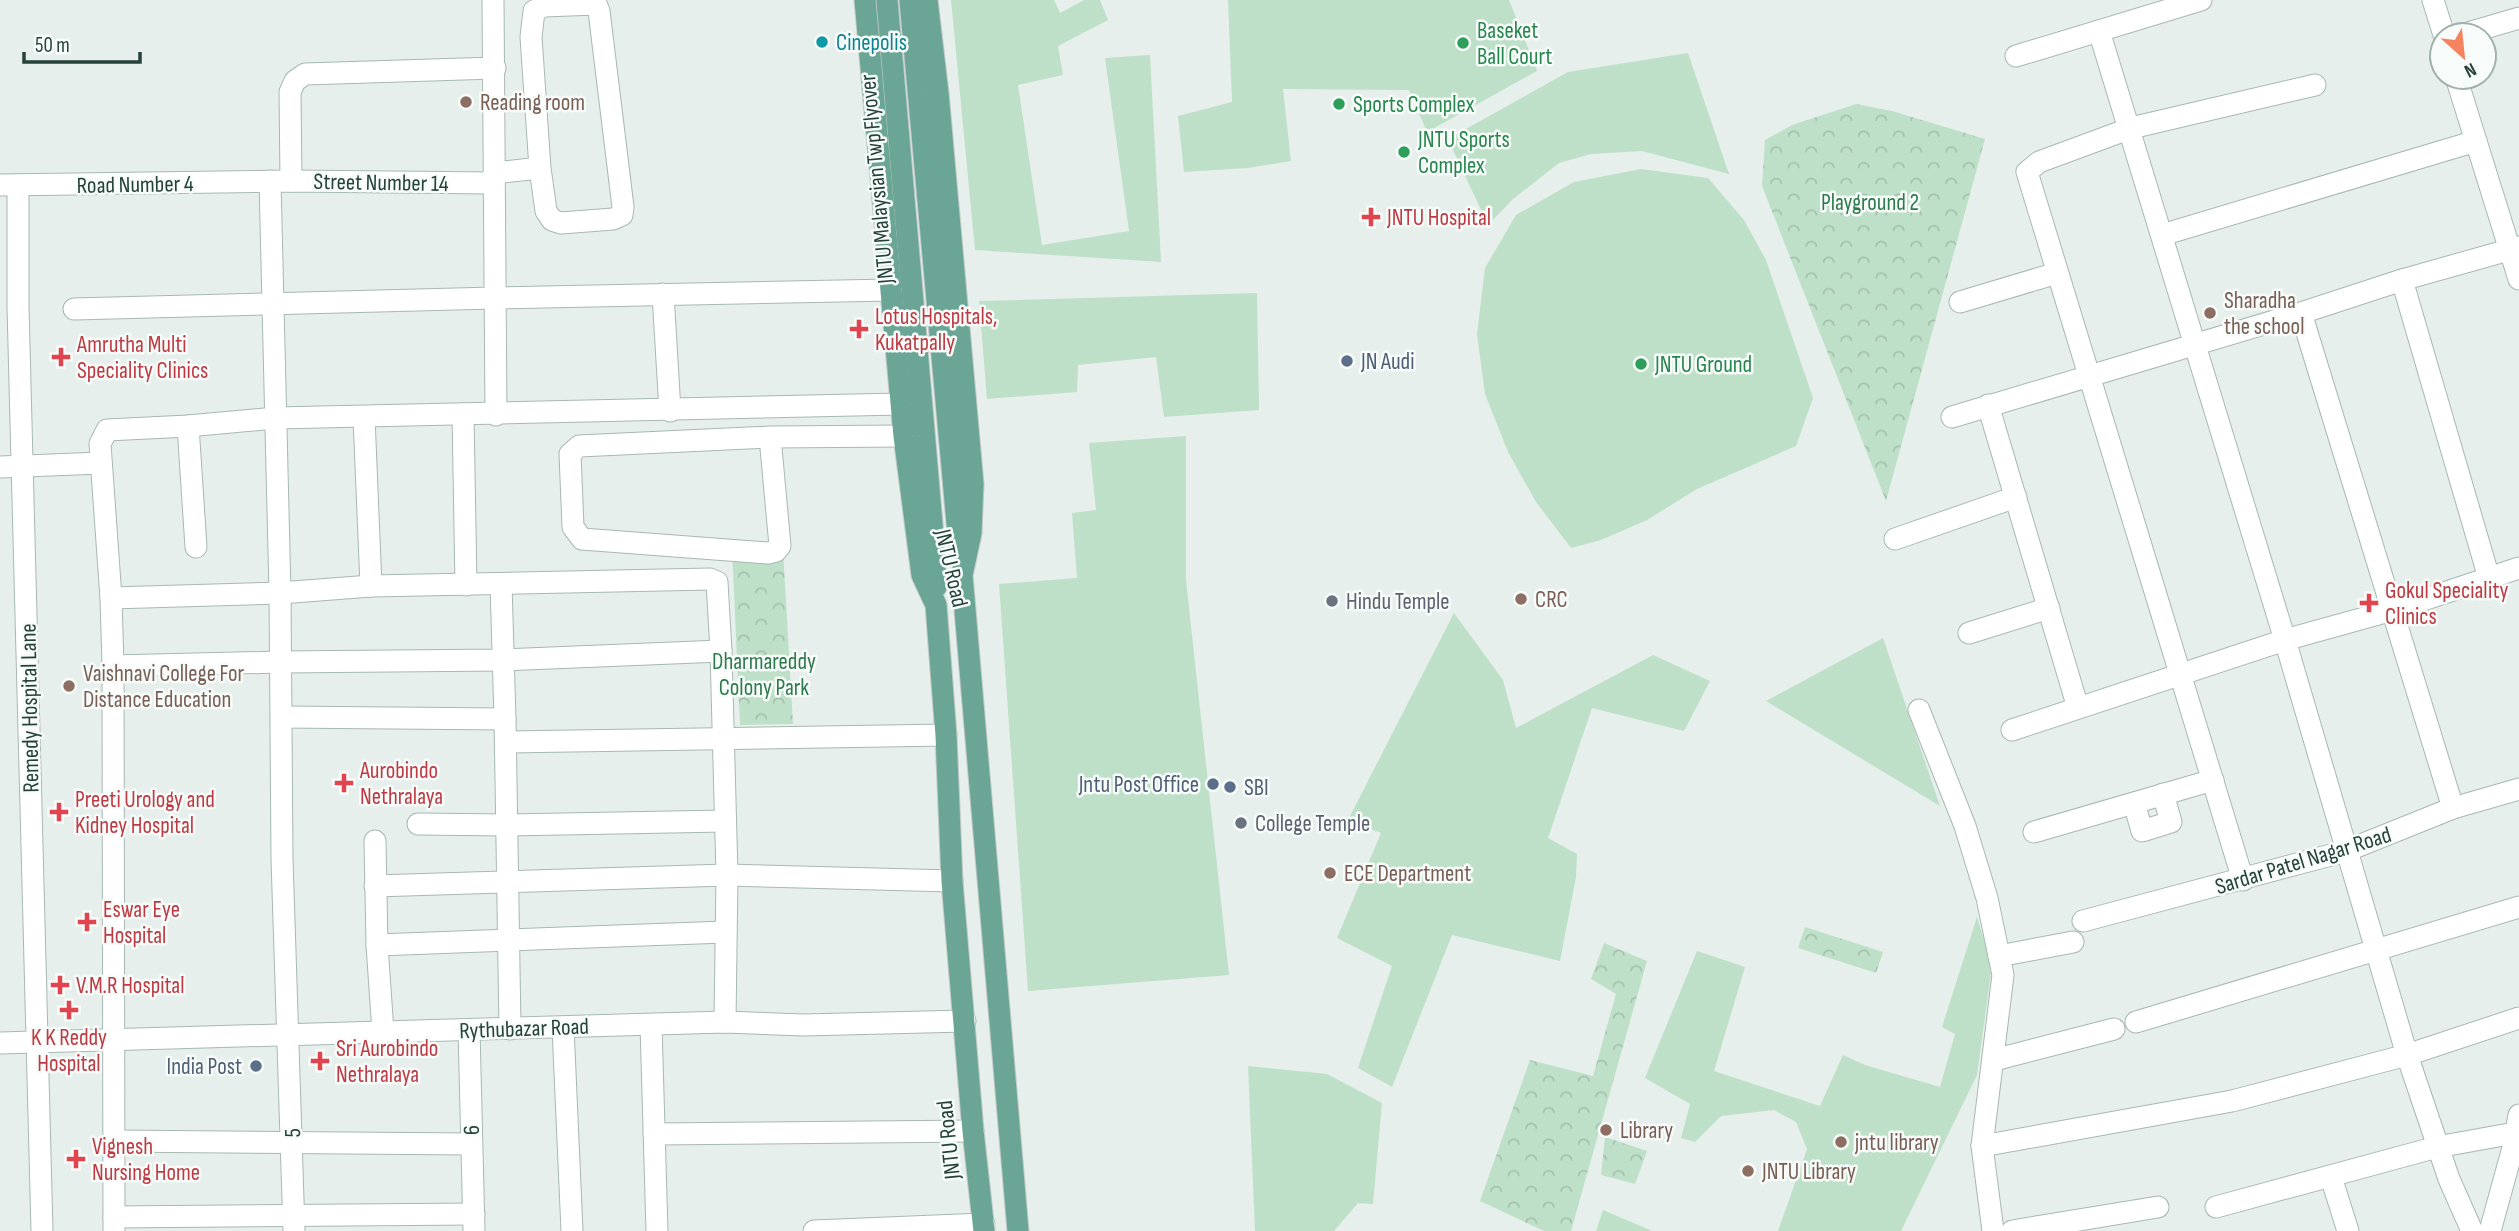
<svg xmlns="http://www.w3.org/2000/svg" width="2519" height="1231" font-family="'Sofia Sans Condensed',sans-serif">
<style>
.grass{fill:#bfe0c8}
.park{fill:url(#park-crowns)}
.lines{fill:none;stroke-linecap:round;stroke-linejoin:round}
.minor-casing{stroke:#a8b8b2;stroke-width:23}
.major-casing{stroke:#c2cac8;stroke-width:23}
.minor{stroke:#fff;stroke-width:21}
.major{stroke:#6aa596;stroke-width:21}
.culture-dot{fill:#0f9aa8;stroke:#f7fbf9;stroke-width:2.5}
.leisure-dot{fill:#2e9e5b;stroke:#f7fbf9;stroke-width:2.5}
.education-dot{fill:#8d6e63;stroke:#f7fbf9;stroke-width:2.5}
.health-dot{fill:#e0444e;stroke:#f7fbf9;stroke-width:2.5}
.service-dot{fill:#5c6f8a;stroke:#f7fbf9;stroke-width:2.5}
.worship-dot{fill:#6b7280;stroke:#f7fbf9;stroke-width:2.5}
.labels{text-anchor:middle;stroke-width:5;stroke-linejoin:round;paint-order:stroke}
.leisure-label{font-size:23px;fill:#27864d;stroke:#f7fbf9;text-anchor:start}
.culture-label{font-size:23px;fill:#0d838f;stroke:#f7fbf9;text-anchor:start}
.education-label{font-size:23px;fill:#785e54;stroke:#f7fbf9;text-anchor:start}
.street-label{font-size:23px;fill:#24423a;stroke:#f7fbf9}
.park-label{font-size:23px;fill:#2d7a4b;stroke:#f7fbf9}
.health-label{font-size:23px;fill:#be3a42;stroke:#f7fbf9;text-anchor:start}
.service-label{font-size:23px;fill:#4e5e75;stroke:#f7fbf9;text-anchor:start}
.worship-label{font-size:23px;fill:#5b616d;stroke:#f7fbf9;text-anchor:start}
</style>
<defs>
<pattern id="park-crowns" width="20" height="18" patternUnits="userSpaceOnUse" patternTransform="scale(1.75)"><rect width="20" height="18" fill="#bfe0c8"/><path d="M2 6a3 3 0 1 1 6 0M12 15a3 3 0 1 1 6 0" fill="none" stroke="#a4c1ad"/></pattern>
</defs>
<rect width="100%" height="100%" fill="#e6efeb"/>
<g class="grass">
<path d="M951,0h103l6,13 24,-13h16l8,20 -50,26 5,29 -45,10 24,160 87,-14 -24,-173 45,-3 11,207 -186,-12z"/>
<path d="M1228,0h281l28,71 -110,61 -18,-42 -126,-1 8,72 -43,7 -64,4 -6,-56 54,-14z"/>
<path d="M1688,53l41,121 -87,-23 -51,3 -32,9 -46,36 -25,26 -40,-86 120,-67z"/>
<path d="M1641,169l67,9 36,42 22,40 47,138 -17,48 -99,43 -50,31 -46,20 -30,8 -35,-46 -28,-50 -23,-58 -8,-60 8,-66 31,-53 58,-33z"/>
<path d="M1257,293l2,117 -95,7 -8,-60 -78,8 -1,27 -90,7 -8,-98z"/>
<path d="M1186,436v144l43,395 -201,16 -29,-407 78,-6 -5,-65 24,-3 -7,-67z"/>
<path d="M1454,613l49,67 13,48 137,-73 57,26 -26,50 -92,-23 -44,130 29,16 -1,23 -16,84 -108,-26 -60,152 -34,-19 34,-102 -55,-28 44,-105 -33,-13z"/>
<path d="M1883,638l57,168 -174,-105z"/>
<path d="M1977,917l15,49 -15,109 -76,156h-123l29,-82 -11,-27 -22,-12 -53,6 -26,26 -14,-4 9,-34 -45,-26 52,-127 48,16 -31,104 106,35 23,-51 22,10 75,22 15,-53 -13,-7z"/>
<path d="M1248,1066l79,8 55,29 -9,101 -15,-1 -24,28h-79z"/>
<path d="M1603,1210l47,20v1h-54z"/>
</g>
<g class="park">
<path d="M1856,104l36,7 93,28 -99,362 -124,-315 3,-46 27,-15z"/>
<path d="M732,548l51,1 10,175 -53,1z"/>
<path d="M1805,927l78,25 -7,21 -78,-25z"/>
<path d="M1604,943l43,18 -76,270h-27l-64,-30 50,-141 63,16 23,-82 -25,-15z"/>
<path d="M1605,1137l42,14 -12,33 -34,-9z"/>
</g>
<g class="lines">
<defs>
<g id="minor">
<path d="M493,0l3,415"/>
<path d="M2433,0l11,35"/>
<path d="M2099,31l186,609 122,415 42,124 23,52"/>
<path d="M2461,35l58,-17"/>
<path d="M2016,56l185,-56"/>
<path d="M2456,77l63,202"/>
<path d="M494,173l46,-5 -9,-131 3,-26 10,-5 52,-2 3,7 24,196 -1,8 -9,4 -52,4 -9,-3 -6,-9 -6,-43"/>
<path d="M270,181l10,412 2,266 12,372"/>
<path d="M291,181l-1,-89 5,-11 10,-7 190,-6"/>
<path d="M0,185l291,-4 202,2"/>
<path d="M18,185v122l24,924"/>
<path d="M2162,235l314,-94"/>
<path d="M2402,280l87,298"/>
<path d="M663,294l7,117"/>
<path d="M1960,302l97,-29"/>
<path d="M74,309l420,-11 397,-8"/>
<path d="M2301,313l152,495"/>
<path d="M1988,405l90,303"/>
<path d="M463,414l3,171"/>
<path d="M364,417l7,169"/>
<path d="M1952,417l349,-104 101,-33 117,-33"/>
<path d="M188,426l8,121"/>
<path d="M770,437l10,109 -4,5 -8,2 -186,-14 -9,-12 -3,-73 9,-8 191,-9 134,-1"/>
<path d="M0,467l101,-4"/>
<path d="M1895,539l121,-42"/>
<path d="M501,584l4,135 5,310"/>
<path d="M111,598l169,-5 91,-7 339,-7 7,3 4,69 6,224 -2,147"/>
<path d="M1969,633l80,-25"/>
<path d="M113,666l168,-4 222,-2 218,-9"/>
<path d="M1919,710l46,116 22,72 16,77 -21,171 11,85"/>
<path d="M282,717l223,2"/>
<path d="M2012,730l273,-90 108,-30 126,-42"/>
<path d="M506,742l440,-7"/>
<path d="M2134,803l8,28 29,-9 -8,-28"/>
<path d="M418,824l89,1 218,-4"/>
<path d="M2034,832l179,-52"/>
<path d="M375,841l2,104 6,87"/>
<path d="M2243,880l-216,-708 12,-10 92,-34 184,-43"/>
<path d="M375,886l352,-11 225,6"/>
<path d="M2083,921l263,-70 107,-43 66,-19"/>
<path d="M377,945l348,-13"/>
<path d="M1999,956l74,-14"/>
<path d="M2136,1022l383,-115"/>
<path d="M651,1025l6,206"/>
<path d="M563,1027l9,204"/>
<path d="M469,1030l5,201"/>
<path d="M0,1043l725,-21 79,3 161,-4"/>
<path d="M1994,1060l120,-31"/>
<path d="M654,1134l319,-3"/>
<path d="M113,1141l358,3"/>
<path d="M1982,1146l250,-45 175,-46 112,-37"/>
<path d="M2331,1177l17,54"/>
<path d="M2216,1207l221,-60 78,-14"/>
<path d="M114,1217l360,-3"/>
<path d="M114,1231l-1,-565 -2,-68 -11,-154 7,-14 81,-4 88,-8 625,-14"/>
<path d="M814,1231l170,-7"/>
<path d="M2012,1231l146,-24"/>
<path d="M2490,1231l24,-87 5,-29"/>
</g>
<g id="major">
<path d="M865,0l39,436 18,139 14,30 10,130 6,146 21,250 11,100"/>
<path d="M887,0l47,547 2,40"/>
<path d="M910,0l49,545"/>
<path d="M927,0l11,93 35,391 -2,49 -9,42 56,656"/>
</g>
</defs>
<use href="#minor" class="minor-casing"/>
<use href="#major" class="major-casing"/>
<use href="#minor" class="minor"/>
<use href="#major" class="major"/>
</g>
<circle class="culture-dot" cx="822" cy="42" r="7"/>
<g class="leisure-dot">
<circle cx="1463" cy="43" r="7"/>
<circle cx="1339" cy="104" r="7"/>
<circle cx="1404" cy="152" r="7"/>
<circle cx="1641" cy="364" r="7"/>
</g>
<g class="education-dot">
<circle cx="466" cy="102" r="7"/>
<circle cx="2210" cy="313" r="7"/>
<circle cx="1521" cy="599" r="7"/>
<circle cx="69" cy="686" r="7"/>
<circle cx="1330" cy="873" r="7"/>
<circle cx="1606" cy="1130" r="7"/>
<circle cx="1841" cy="1142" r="7"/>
<circle cx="1748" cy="1171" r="7"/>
</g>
<g class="health-dot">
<path d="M1367.5 206.5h7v7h7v7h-7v7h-7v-7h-7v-7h7z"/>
<path d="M855.5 318.5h7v7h7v7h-7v7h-7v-7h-7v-7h7z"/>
<path d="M57.5 346.5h7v7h7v7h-7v7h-7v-7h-7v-7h7z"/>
<path d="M2365.5 592.5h7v7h7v7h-7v7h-7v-7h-7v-7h7z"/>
<path d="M340.5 772.5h7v7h7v7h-7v7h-7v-7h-7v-7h7z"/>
<path d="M55.5 801.5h7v7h7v7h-7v7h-7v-7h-7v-7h7z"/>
<path d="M83.5 911.5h7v7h7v7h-7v7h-7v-7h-7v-7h7z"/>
<path d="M56.5 974.5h7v7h7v7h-7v7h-7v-7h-7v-7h7z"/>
<path d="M65.5 999.5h7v7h7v7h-7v7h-7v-7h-7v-7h7z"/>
<path d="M316.5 1050.5h7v7h7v7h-7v7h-7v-7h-7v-7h7z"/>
<path d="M72.5 1148.5h7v7h7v7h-7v7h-7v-7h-7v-7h7z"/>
</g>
<g class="service-dot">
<circle cx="1347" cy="361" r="7"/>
<circle cx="1213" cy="784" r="7"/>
<circle cx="1230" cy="787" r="7"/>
<circle cx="256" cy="1066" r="7"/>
</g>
<g class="worship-dot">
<circle cx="1332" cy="601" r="7"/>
<circle cx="1241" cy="823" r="7"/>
</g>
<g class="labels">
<g class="leisure-label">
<text x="1477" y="38">Baseket<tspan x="1477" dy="26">Ball Court</tspan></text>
<text x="1353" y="112">Sports Complex</text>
<text x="1418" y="147">JNTU Sports<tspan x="1418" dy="26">Complex</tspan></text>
<text x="1655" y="372">JNTU Ground</text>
</g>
<g class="culture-label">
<text x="836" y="50">Cinepolis</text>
</g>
<g class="education-label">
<text x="480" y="110">Reading room</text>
<text x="2224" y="308">Sharadha<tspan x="2224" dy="26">the school</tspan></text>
<text x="1535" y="607">CRC</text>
<text x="83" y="681">Vaishnavi College For<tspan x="83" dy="26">Distance Education</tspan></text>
<text x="1344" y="881">ECE Department</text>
<text x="1620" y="1138">Library</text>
<text x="1855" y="1150">jntu library</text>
<text x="1762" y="1179">JNTU Library</text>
</g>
<g class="street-label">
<text transform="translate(876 179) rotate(-95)" y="8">JNTU Malaysian Twp Flyover</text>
<text transform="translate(381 182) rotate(1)" y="8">Street Number 14</text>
<text transform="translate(135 184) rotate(-1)" y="8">Road Number 4</text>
<text transform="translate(952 568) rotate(77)" y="8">JNTU Road</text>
<text transform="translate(29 708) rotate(-91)" y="8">Remedy Hospital Lane</text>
<text transform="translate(2303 860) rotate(-17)" y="8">Sardar Patel Nagar Road</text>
<text transform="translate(524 1028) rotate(-2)" y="8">Rythubazar Road</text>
<text transform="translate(471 1130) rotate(-91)" y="8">6</text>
<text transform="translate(292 1133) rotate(-92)" y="8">5</text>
<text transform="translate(948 1140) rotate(-96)" y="8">JNTU Road</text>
</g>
<g class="park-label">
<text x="1870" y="210">Playground 2</text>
<text x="764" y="669">Dharmareddy<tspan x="764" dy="26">Colony Park</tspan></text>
</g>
<g class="health-label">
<text x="1387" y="225">JNTU Hospital</text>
<text x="875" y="324">Lotus Hospitals,<tspan x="875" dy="26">Kukatpally</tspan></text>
<text x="77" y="352">Amrutha Multi<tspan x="77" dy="26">Speciality Clinics</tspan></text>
<text x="2385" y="598">Gokul Speciality<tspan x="2385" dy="26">Clinics</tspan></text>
<text x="360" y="778">Aurobindo<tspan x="360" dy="26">Nethralaya</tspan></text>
<text x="75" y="807">Preeti Urology and<tspan x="75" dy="26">Kidney Hospital</tspan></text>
<text x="103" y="917">Eswar Eye<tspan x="103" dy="26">Hospital</tspan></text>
<text x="76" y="993">V.M.R Hospital</text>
<text x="69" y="1045" text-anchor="middle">K K Reddy<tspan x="69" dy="26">Hospital</tspan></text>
<text x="336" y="1056">Sri Aurobindo<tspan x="336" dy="26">Nethralaya</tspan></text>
<text x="92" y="1154">Vignesh<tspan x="92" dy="26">Nursing Home</tspan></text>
</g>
<g class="service-label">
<text x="1361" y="369">JN Audi</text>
<text x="1199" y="792" text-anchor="end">Jntu Post Office</text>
<text x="1244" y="795">SBI</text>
<text x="242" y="1074" text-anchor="end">India Post</text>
</g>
<g class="worship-label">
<text x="1346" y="609">Hindu Temple</text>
<text x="1255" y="831">College Temple</text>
</g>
</g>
<g transform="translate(2463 56) rotate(153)"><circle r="33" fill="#f7fbf9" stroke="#a3b1ad" stroke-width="2"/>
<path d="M0-5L12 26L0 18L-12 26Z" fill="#f4845f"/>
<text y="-10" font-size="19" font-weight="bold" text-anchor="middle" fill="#24423a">N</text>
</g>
<path d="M24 52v10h116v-10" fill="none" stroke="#24423a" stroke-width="3.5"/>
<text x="35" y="52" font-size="21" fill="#24423a" stroke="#f7fbf9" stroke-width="5" paint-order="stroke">50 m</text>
</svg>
